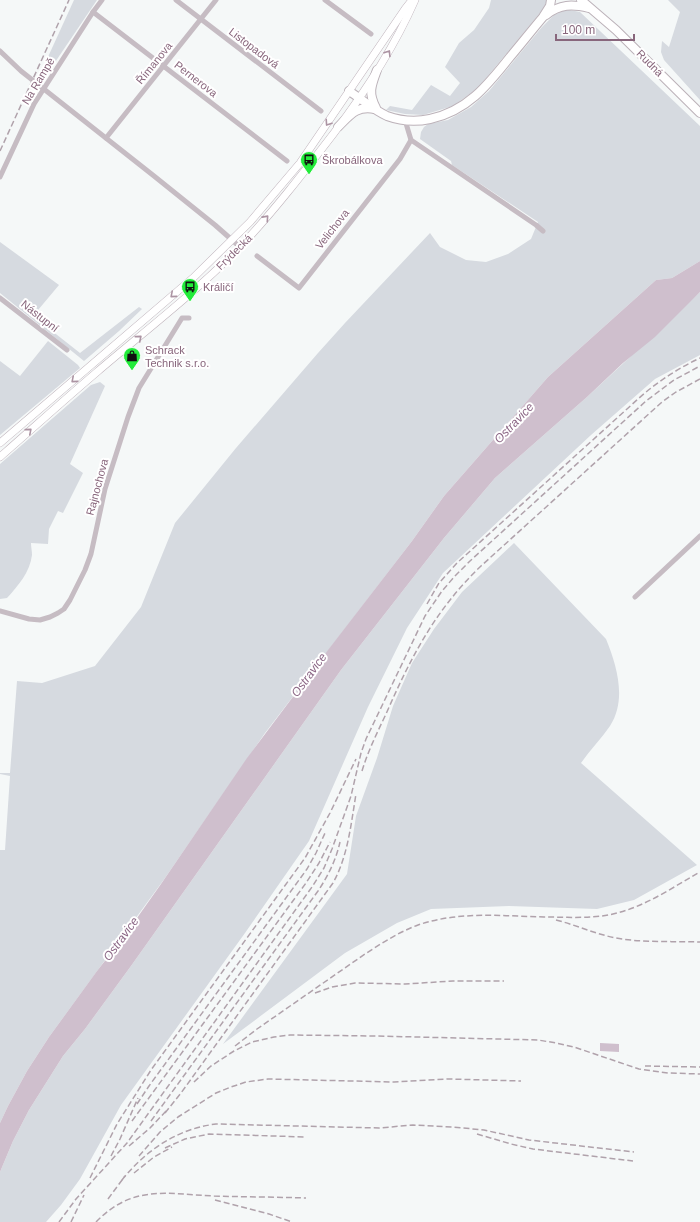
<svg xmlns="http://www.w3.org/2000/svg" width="700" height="1222" font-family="Arial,sans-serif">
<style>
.green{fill:#d6dae0}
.water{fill:#cfbfcd}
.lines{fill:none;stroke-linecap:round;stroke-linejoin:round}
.secondary-casing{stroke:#bfb3bb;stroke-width:8}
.primary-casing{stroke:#bcb2b9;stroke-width:10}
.street{stroke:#c6bcc3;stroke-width:5}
.secondary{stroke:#fff;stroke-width:7}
.primary{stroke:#fff;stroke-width:8}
.rail{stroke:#b0a2ab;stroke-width:1.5;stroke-dasharray:6 3;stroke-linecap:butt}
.oneway{stroke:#ac94a3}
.labels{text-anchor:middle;stroke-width:4;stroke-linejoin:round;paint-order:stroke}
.street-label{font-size:11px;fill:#88667c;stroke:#fff}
.poi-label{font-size:11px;fill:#88667c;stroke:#fff;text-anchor:start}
.water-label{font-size:12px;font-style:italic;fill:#8b6685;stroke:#fff}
</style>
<rect width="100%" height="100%" fill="#f5f8f8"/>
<g class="green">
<path d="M74,0h23l-56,83 -4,-2z"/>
<path d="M491,0h56l-3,8 -66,80 -25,18 -30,9 -18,-1 -19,-4 4,-4 22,4 19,-25 19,11 10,-13 -15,-16 14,-24 15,-13 15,-22z"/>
<path d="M668,0h32v100l-36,-40 -3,-8 1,-11 7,6 11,-35z"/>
<path d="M570,10l10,2 120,114v135l-28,17 -16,2 -108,97 -104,119 -32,45 -147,192 -100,145 -116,159 -22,34 -19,35 -8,17v-273h5l5,-74 -10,-2v-1h10l7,-92 25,2 53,-17 46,-59 34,-84 61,-75 82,-95 27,-30 85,-90 10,14 26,13 20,2 22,-8 23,-15 7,-17 -86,-57 -1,-4 -31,-22 1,-7 3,-5 4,-3 20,-4 23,-13 18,-16 53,-64 12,-12 7,-4z"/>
<path d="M0,242l59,43 -26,31 47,37 59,-46 3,2 -23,22 -35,30 -84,-68z"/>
<path d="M700,292v63l-45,24 -64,56 -148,138 -36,55 -39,79 -59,134 -64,92 -124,172 -41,74 -19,26 -15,17h-46v-50l13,-31 16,-31 34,-54 22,-27 46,-63 210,-296 103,-132 51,-60 92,-81z"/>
<path d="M48,341l30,24 2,3 -80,67v-74l20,15z"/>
<path d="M100,382l5,4 -35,78 13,9 -20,40 -5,-2 -9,18 -1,15 -17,-1c0,4 1,8 1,12 -2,17 -14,31 -25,43l-7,1v-135l91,-79z"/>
<path d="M514,543l92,96c11,27 21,61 4,87 -9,13 -20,24 -29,37l116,102 -63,35 -37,9 -88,-3 -78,3 -34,14 -52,30 -122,91 124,-170 9,-58 21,-58 16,-52 19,-43 22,-34 28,-37z"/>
</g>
<g class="water">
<path d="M700,261v31l-45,45 -32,26 -36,34 -92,81 -51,60 -103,132 -210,296 -46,63 -22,27 -34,54 -16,31 -13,31v-49l8,-17 19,-35 22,-34 48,-66 28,-36 36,-51 86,-126 81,-108 84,-109 32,-45 104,-119 108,-97 16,-2z"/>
<path d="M600,1043l19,1v8l-19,-1z"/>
</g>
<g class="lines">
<defs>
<g id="secondary">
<path d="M0,443l193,-165 57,-56 50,-59 105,-154 7,-9"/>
<path d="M0,457c32,-28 64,-57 97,-85 48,-41 99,-80 143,-125 34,-36 64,-75 94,-114 31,-41 60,-85 81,-133"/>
</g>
<g id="primary">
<path d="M581,0l35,30 84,83"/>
<path d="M546,15c14,-11 26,-11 43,-7"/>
<path d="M349,91c11,7 26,20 38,25 14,5 29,6 43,3 37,-8 57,-33 80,-62 11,-13 22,-27 33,-40l7,-11 1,-6"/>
<path d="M376,108c-8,-15 -5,-22 1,-38"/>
<path d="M338,127c12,-12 19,-22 37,-18"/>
</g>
</defs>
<use href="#secondary" class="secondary-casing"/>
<use href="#primary" class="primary-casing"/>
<g class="street">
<path d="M176,0l145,111"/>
<path d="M325,0l46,34"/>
<path d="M93,12l194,149"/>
<path d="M0,51l21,20 133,105 61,49 25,22"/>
<path d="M405,120l6,20 125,85 7,6"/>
<path d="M106,138l110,-138"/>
<path d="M0,177l34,-73 59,-92 9,-12"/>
<path d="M257,256l42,32 101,-129 11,-19"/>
<path d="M0,298l67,52"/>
<path d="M635,597l65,-61"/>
<path d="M0,611l29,8 11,1 10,-3 8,-4 6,-4 6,-9 15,-30 6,-16 14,-65 23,-72 11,-29 43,-70h7"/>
</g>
<use href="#secondary" class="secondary"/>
<use href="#primary" class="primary"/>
<g class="rail">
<path d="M0,151l69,-151"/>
<path d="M427,604l12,-21 18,-20 181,-164c19,-17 39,-30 62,-41"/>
<path d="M362,771c6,-20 15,-38 24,-57 25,-57 49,-104 95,-148l181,-164 14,-10 24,-13"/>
<path d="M556,920c20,5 39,14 60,18 27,5 56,3 84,4"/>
<path d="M315,993l17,-6 23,-4 50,1 48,-3h51"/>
<path d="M235,1046l22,-17 108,-75c17,-11 34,-22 53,-29 41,-14 84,-9 126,-8 23,0 47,2 69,-3 32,-7 60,-27 87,-42"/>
<path d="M645,1066l55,1"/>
<path d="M194,1082l17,-16 23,-15 18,-9 22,-5 16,-2 87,1 161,4 18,3 18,4 65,22 29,4 32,1"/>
<path d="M137,1104l12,-18 158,-217 9,-16 9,-20"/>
<path d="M165,1113l16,-20 152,-210c15,-27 18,-59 23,-89"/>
<path d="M132,1121l174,-238 13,-20 11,-21"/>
<path d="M151,1121l167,-230c10,-15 18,-31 22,-49"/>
<path d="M477,1134l34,10 22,5 100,12"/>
<path d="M129,1146l21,-18 18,-19"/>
<path d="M165,1148l20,-9 24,-5 97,3"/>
<path d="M111,1156l9,-17 18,-41"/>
<path d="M139,1156l21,-24 18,-15 38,-24 15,-6 15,-5 22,-3 126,3 54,-3 73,2"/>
<path d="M134,1173l20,-16 18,-10"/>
<path d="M90,1178l27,-54 34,-54 154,-212 25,-45 26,-54"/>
<path d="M122,1180c24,-30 55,-51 94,-56l163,4 34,-3 40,2 31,3 45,10 105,12"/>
<path d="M108,1199l17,-23"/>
<path d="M215,1200l54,14 23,8"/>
<path d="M59,1222l17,-23 51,-56 185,-256 12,-19 8,-19 19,-53 10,-43 5,-14 59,-123 17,-25 13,-15 15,-15 176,-160 28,-21 26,-14"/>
<path d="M71,1222l13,-27"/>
<path d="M96,1222c37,-38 71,-28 118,-26 31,1 62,1 92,2"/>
</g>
</g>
<defs><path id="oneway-chevron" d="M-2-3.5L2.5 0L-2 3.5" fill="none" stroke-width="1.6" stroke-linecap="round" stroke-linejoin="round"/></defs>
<g class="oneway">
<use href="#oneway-chevron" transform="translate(388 53) rotate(-58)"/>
<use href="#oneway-chevron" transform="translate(328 123) rotate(124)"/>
<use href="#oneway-chevron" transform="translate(266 218) rotate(-48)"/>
<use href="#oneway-chevron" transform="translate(173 295) rotate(139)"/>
<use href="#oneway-chevron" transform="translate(139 338) rotate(-40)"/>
<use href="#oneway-chevron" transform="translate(74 380) rotate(139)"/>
<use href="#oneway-chevron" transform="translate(29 431) rotate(-41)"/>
</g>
<defs>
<symbol id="bus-pin" viewBox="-11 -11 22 30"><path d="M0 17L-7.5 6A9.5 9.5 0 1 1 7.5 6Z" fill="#22eb3a" stroke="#fff"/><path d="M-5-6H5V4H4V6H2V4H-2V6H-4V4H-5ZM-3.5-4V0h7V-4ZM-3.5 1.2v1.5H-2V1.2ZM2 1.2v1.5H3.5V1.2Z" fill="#111"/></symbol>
<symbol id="shop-pin" viewBox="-11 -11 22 30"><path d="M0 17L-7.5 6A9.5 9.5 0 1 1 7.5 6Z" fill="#22eb3a" stroke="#fff"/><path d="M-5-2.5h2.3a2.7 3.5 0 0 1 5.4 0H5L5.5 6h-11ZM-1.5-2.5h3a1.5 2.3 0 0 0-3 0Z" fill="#111"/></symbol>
</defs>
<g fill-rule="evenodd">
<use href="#bus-pin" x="299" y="150" width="20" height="27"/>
<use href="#bus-pin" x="180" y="277" width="20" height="27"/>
<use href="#shop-pin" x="122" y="346" width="20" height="27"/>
</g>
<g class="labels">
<g class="street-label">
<text transform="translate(254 48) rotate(37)" y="4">Listopadová</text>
<text transform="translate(154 63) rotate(-51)" y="4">Římanova</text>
<text transform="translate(650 63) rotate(45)" y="4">Rudná</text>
<text transform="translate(196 79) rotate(38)" y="4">Pernerova</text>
<text transform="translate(38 81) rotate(-59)" y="4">Na Rampě</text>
<text transform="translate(332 229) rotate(-52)" y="4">Velichova</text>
<text transform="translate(234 252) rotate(-45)" y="4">Frýdecká</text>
<text transform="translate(40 316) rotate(38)" y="4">Nástupní</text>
<text transform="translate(97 487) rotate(-75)" y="4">Rajnochova</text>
</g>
<g class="poi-label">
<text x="322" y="164">Škrobálkova</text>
<text x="203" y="291">Králičí</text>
<text x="145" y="354">Schrack<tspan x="145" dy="13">Technik s.r.o.</tspan></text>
</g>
<g class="water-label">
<text transform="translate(514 423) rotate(-46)" y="4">Ostravice</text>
<text transform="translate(309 675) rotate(-54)" y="4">Ostravice</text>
<text transform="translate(121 939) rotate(-54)" y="4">Ostravice</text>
</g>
</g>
<path d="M556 34v6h78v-6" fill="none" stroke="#88667c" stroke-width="2"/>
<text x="562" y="34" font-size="12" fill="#88667c" stroke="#ffffff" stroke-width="3" paint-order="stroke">100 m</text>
</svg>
